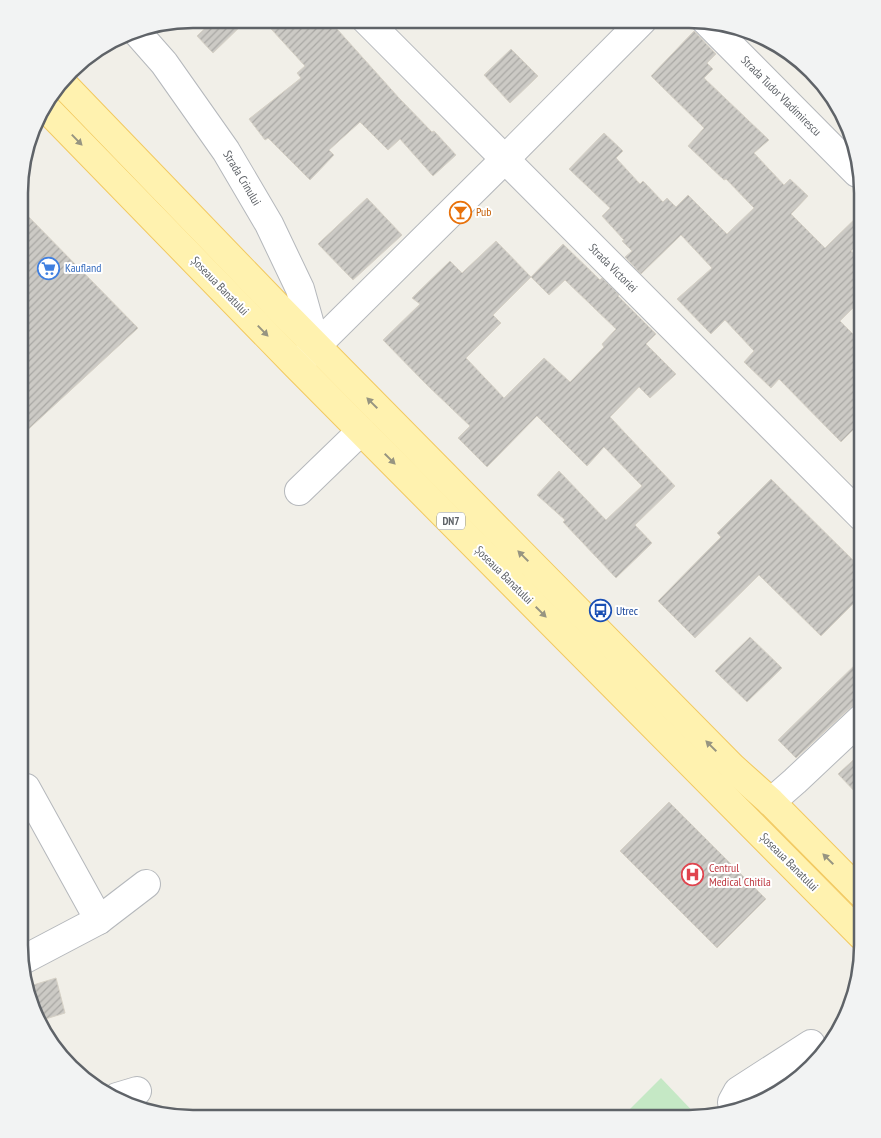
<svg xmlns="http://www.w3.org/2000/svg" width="881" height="1138" font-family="'PT Sans Narrow',sans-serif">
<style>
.pitch{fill:#c5e8c5}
.building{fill:url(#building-hatch);stroke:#d6d1c6;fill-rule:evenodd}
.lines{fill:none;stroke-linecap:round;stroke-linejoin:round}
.minor-casing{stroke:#b5b8bc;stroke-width:30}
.major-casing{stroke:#f2c960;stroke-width:30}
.minor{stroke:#fff;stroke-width:28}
.major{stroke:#fff2af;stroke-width:28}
.oneway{fill:#979581}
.labels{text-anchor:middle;stroke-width:4;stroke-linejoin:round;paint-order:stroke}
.shield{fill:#fff;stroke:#8f9295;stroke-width:1}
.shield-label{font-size:11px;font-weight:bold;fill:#5f6368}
.street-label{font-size:12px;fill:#5f6368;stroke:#fff}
.food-label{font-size:12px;fill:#c56008;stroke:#fff;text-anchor:start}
.shop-label{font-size:12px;fill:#366cbe;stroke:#fff;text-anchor:start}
.transit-label{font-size:12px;fill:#164399;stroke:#fff;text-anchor:start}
.health-label{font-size:12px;fill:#be3a42;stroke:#fff;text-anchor:start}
.rim{fill:none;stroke:#5f6368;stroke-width:2.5}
</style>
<defs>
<pattern id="building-hatch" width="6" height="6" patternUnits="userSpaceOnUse" patternTransform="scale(1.25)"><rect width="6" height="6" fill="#cccac5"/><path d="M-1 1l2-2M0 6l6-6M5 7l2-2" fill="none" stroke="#a9a8a4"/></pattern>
</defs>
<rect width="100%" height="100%" fill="#f1efe8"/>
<path class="pitch" d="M661,1078l39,41h-80z"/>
<g class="building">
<path d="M215,19h33l-35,34 -16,-17z"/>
<path d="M262,19h66l71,79 33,34 2,-1 22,24 -23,21 -33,-37 -12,11 -28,-28 -31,28 5,5 -24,25 -42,-42 -3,2 -16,-21 52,-41 -4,-5 8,-7z"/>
<path d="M694,31l22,23 -9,9 6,6 -9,9 65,62 -15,13 30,32 6,-6 18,17 -17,18 34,34 37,-36v28l-11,11 11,10v38l-22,22 22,22v78l-21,21 -62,-63 -8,9 -27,-26 10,-11 -29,-31 -14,14 -34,-35 35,-31 -31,-33 -40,39 -16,-17 7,-6 -10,-10 2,-1 -22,-24 8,-8 -41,-39 35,-36 19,18 -7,7 24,26 3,-3 20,21 4,-4 9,9 12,-12 39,39 27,-26 -28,-29 -2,1 -36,-34 16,-18 -53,-52z"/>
<path d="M511,49l27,27 -28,27 -26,-28z"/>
<path d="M367,198l35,37 -49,45 -35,-36z"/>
<path d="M20,208l118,120 -118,109z"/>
<path d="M496,241l35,36 32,-33 37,36 2,-2 17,17 -1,1 38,38 -10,10 30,30 -26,24 -11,-11 -29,30 65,69 -40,39 17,18 -36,35 -53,-56 2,-2 -28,-25 22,-24 47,49 36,-34 -38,-39 -17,19 -50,-50 -50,51 -29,-29 12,-12 -43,-41 -44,-45 37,-36 -8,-6 38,-37 12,12zM531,277l18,18 16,-15 51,49 -14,15 2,3 -34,35 -26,-24 -40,40 -38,-40 35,-35 -8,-8z"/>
<path d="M771,479l91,90v26l-41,41 -62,-61 -64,63 -37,-37 63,-64 -4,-4z"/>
<path d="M750,637l32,31 -35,34 -32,-31z"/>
<path d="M862,658v41l-5,4 -6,4 -55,51 -18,-18z"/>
<path d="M862,752v47l-24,-25z"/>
<path d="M669,802l97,97 -49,49 -97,-97z"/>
<path d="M56,978l9,35 -26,8 -9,-35z"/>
</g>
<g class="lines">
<defs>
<g id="minor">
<path d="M365,19l497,498"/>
<path d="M705,20l152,153"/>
<path d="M134,29l30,34 62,88 43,73 31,65 16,57"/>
<path d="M299,363l206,-204 138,-139"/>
<path d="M299,491l62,-60"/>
<path d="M26,788l73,132"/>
<path d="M771,802l24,-21 67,-63"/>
<path d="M23,960l76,-40 47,-36"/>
<path d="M117,1097l20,-6"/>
<path d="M733,1109l-1,-7 6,-11 73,-47"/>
</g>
<g id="major">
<path d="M61,82l215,223 457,463 38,34 91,92"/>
<path d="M43,105l253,260 566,571"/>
</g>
</defs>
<use href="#minor" class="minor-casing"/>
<use href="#major" class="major-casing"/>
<use href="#minor" class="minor"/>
<use href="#major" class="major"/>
</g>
<defs><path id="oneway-solid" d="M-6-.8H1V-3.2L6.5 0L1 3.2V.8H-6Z" transform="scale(1.25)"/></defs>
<g class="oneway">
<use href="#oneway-solid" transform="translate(77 140) rotate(46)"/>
<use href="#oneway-solid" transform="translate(263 331) rotate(46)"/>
<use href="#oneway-solid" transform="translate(372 403) rotate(-135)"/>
<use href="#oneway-solid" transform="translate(390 459) rotate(45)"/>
<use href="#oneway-solid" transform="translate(523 556) rotate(-135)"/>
<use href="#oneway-solid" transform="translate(541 612) rotate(45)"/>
<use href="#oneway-solid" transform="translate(711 746) rotate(-135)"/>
<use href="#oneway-solid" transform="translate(828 859) rotate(-135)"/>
</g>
<defs>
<symbol id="bar-ring" viewBox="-11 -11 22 22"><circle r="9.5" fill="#fff" stroke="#e8710a" stroke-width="1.5"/><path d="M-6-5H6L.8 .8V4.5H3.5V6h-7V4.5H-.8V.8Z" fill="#e8710a"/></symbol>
<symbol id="supermarket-ring" viewBox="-11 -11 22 22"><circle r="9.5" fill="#fff" stroke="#3f7fe0" stroke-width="1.5"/><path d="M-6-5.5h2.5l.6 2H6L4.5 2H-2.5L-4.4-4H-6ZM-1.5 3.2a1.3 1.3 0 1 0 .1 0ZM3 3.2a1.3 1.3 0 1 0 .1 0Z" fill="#3f7fe0"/></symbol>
<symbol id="bus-ring" viewBox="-11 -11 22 22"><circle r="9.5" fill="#fff" stroke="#1a4fb4" stroke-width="1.5"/><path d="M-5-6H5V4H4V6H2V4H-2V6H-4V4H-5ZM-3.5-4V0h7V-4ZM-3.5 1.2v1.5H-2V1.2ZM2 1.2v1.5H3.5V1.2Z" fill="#1a4fb4"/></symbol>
<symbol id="hospital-ring" viewBox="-11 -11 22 22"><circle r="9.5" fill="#fff" stroke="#e0444e" stroke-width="1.5"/><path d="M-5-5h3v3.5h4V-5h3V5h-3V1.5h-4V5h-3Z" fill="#e0444e"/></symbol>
</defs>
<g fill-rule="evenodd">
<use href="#bar-ring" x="448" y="200" width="25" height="25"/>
<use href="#supermarket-ring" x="36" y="256" width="25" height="25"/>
<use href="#bus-ring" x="588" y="598" width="25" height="25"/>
<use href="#hospital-ring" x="680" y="862" width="25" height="25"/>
</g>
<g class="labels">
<rect class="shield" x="437" y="512.5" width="28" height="17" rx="4"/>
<g class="shield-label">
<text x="451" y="525">DN7</text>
</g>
<g class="street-label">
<text transform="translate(781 96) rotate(45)" y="4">Strada Tudor Vladimirescu</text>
<text transform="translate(242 178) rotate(59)" y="4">Strada Crinului</text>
<text transform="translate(613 268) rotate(45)" y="4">Strada Victoriei</text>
<text transform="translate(220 286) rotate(46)" y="4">Șoseaua Banatului</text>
<text transform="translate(504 575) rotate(45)" y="4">Șoseaua Banatului</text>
<text transform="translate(789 862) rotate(45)" y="4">Șoseaua Banatului</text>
</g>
<g class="food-label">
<text x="476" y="216">Pub</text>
</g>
<g class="shop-label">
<text x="65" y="272">Kaufland</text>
</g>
<g class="transit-label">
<text x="616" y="615">Utrec</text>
</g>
<g class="health-label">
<text x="709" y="872">Centrul<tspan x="709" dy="14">Medical Chitila</tspan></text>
</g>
</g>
<path d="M0 0H881V1138H0ZM193 28H689A165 165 0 0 1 854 193V945A165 165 0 0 1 689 1110H193A165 165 0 0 1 28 945V193A165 165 0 0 1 193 28Z" fill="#f2f3f3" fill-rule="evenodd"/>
<path class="rim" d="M193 28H689A165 165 0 0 1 854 193V945A165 165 0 0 1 689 1110H193A165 165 0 0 1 28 945V193A165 165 0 0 1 193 28Z"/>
</svg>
